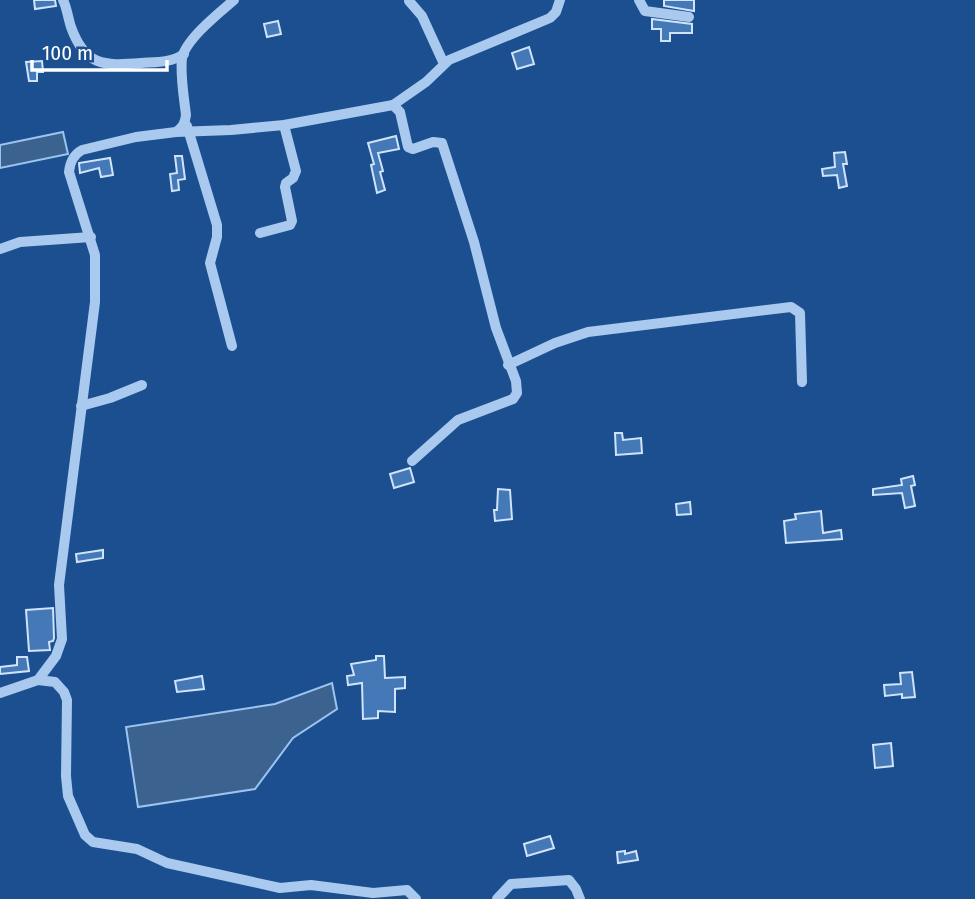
<svg xmlns="http://www.w3.org/2000/svg" width="975" height="899" font-family="'Fira Sans Condensed',sans-serif">
<style>
.water{fill:#3c6290;stroke:#9cc4f0;stroke-width:2}
.building{fill:#4478b7;stroke:#cfe3fa;stroke-width:2}
.lines{fill:none;stroke-linecap:round;stroke-linejoin:round}
.minor{stroke:#a9c9ee;stroke-width:10}
</style>
<rect width="100%" height="100%" fill="#1b4f8f"/>
<g class="water">
<path d="M63,132l5,22 -68,14v-23z"/>
<path d="M332,683l5,26 -44,29 -38,51 -117,18 -12,-80 149,-23z"/>
</g>
<g class="building">
<path d="M34,0h21l1,6 -21,3z"/>
<path d="M664,0h30v11l-30,-5z"/>
<path d="M652,19l40,5v9h-22v8h-9v-12h-9z"/>
<path d="M278,21l3,13 -14,3 -3,-13z"/>
<path d="M529,47l5,17 -17,5 -5,-16z"/>
<path d="M42,61l1,11h-6v9h-8l-3,-19z"/>
<path d="M396,136l3,13 -21,4 5,18 -3,1 5,18 -8,3 -6,-28 3,-1 -6,-21z"/>
<path d="M845,152l2,12h-4l4,22 -8,2 -2,-13 -14,1 -1,-7 13,-2 -1,-14z"/>
<path d="M175,156h7l3,23 -7,1 1,10 -7,1 -2,-17 7,-1z"/>
<path d="M110,158l3,17 -12,2 -2,-9 -19,5 -1,-10z"/>
<path d="M615,433h7l1,7 18,-2 1,15 -26,2z"/>
<path d="M410,468l4,14 -20,6 -4,-14z"/>
<path d="M913,476l2,9 -4,1 4,20 -10,2 -3,-15 -29,2v-6l29,-4 -1,-6z"/>
<path d="M498,489l12,1 2,29 -17,2 -1,-11h3z"/>
<path d="M690,502l1,12 -14,1 -1,-11z"/>
<path d="M821,511l2,22 18,-3 1,9 -56,4 -2,-22 12,-2 -1,-5z"/>
<path d="M103,550v8l-26,4 -1,-8z"/>
<path d="M53,608l1,30 -1,3 -4,1 1,8 -21,1 -3,-41z"/>
<path d="M376,656h8l1,22 20,-1v11l-10,1v23l-17,-1v7l-15,1 -1,-36 -14,2 -1,-9 7,-1 -3,-11 25,-4z"/>
<path d="M17,657h10l2,14 -29,3v-7l17,-2z"/>
<path d="M912,672l3,25 -13,1v-4l-17,2 -1,-11 17,-1 -1,-11z"/>
<path d="M202,676l2,13 -27,3 -2,-11z"/>
<path d="M891,743l2,23 -18,2 -2,-23z"/>
<path d="M550,836l4,12 -27,8 -3,-12z"/>
<path d="M625,851v3l11,-3 2,9 -20,3 -1,-11z"/>
</g>
<g class="lines">
<g class="minor">
<path d="M63,0c4,8 5,18 8,27 14,39 32,39 70,36 15,-1 30,0 43,-9"/>
<path d="M639,0l6,11 44,6"/>
<path d="M409,1l13,15 22,48"/>
<path d="M393,105l7,7 8,35 5,2 20,-7 9,1 32,99 22,86 20,53 1,12 -4,6 -55,21 -46,41"/>
<path d="M187,126l30,99v12l-7,26 22,83"/>
<path d="M176,132l55,-2 53,-5 109,-20 33,-23 23,-22 101,-42 6,-6 4,-12"/>
<path d="M260,233l30,-8 2,-4 -7,-34 1,-4 7,-5 3,-7 -12,-46"/>
<path d="M0,249l20,-7 71,-5"/>
<path d="M508,365l47,-22 33,-11 203,-25 9,6 2,69"/>
<path d="M81,406l29,-8 32,-13"/>
<path d="M38,680l17,2 9,10 3,8 -1,76 2,20 17,39 8,7 44,7 30,14 113,25 31,-3 62,8 34,-3 9,9"/>
<path d="M0,693l38,-13 18,-24 6,-17 -3,-54 36,-283v-47l-26,-83c1,-10 4,-17 13,-22l54,-13 40,-5c7,-5 9,-9 10,-17 -2,-18 -6,-39 -4,-57 4,-19 37,-45 52,-58"/>
<path d="M497,899l14,-15 58,-4 7,9 4,10"/>
</g>
</g>
<path d="M32 60v10h135v-10" fill="none" stroke="#ffffff" stroke-width="3.5"/>
<text x="42" y="60" font-size="21" fill="#ffffff" stroke="#1b4f8f" stroke-width="5" paint-order="stroke">100 m</text>
</svg>
